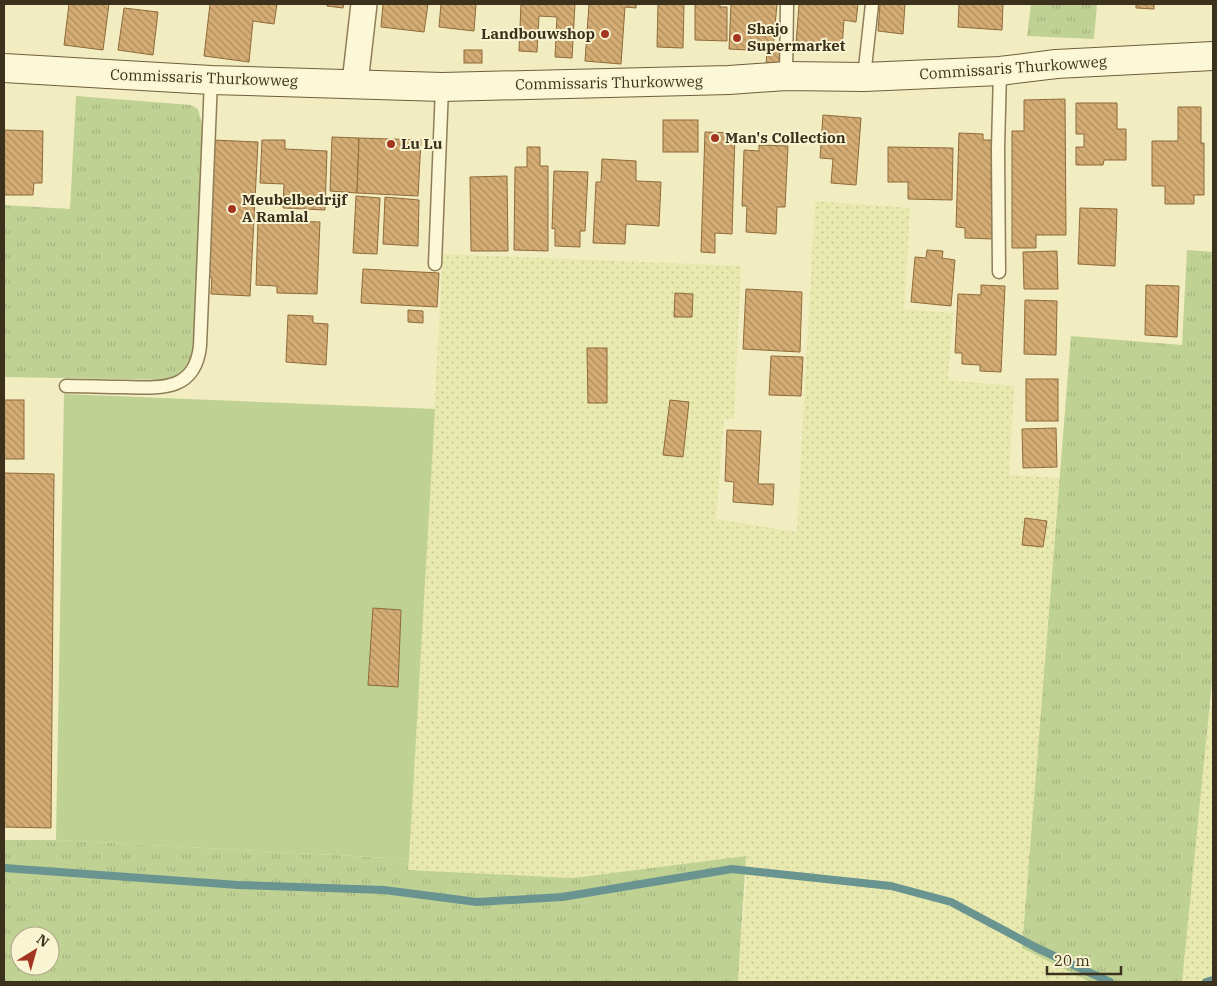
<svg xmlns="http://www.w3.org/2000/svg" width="1217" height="986" font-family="'IBM Plex Serif',serif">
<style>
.farmland{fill:url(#farmland-dots)}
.grass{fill:url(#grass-tufts);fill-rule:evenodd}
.pitch{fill:#c0d194}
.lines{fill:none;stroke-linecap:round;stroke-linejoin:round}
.stream{stroke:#6a9490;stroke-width:8}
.building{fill:url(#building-back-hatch);stroke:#8f6b3a}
.lane-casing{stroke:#8e7d57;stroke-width:15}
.street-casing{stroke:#8e7d57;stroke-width:28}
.secondary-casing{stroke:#705e3a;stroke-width:30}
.lane{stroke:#fcf7d6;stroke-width:12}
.street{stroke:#fcf7d6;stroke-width:25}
.secondary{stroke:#fcf7d6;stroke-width:28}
.poi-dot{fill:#a33621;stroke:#f9f4d2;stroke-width:2}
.labels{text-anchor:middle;stroke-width:4;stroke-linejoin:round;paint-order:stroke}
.poi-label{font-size:15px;font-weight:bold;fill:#3c311c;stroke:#f9f4d2;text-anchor:start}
.street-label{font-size:15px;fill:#3c311c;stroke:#f9f4d2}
</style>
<defs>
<pattern id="farmland-dots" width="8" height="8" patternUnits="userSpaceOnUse" patternTransform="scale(1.25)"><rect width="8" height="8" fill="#e8e9ae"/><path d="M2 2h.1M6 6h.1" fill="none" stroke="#c8c895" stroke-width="1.8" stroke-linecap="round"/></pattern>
<pattern id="grass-tufts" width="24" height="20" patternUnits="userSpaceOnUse" patternTransform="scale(1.25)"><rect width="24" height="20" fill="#c0d194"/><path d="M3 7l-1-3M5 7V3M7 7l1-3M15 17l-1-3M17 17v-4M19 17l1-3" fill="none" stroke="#a6b47f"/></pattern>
<pattern id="building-back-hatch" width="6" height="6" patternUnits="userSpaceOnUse" patternTransform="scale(1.25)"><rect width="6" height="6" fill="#d4ac74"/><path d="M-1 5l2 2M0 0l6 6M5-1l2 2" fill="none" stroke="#ad8d5e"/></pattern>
</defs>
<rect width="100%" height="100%" fill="#f2ecc1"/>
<g class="farmland">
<path d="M815,201l95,7 -6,101 49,4 -5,67 66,6 -5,89 50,3 -37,470 68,34h-352l8,-98v-28l-173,22 -165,-8 35,-616 298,12 -7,153h-10l-8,100 81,13z"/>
<path d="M1210,705l3,1v276h-31z"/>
</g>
<g class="grass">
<path d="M1031,4h66l-3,35 -67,-3z"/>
<path d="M76,96l115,9 7,4 6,23 -10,224 -16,20 -11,4 -163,-3v-172l66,4z"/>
<path d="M1187,250l26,2v421l-31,309h-92l-68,-34 49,-612 111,9z"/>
<path d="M4,840h52l353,19 -1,11 165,8 173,-22 -8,126h-734zM20,936h30v30h-30z"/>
</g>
<path class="pitch" d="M64,394l371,15 -26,450 -353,-19z"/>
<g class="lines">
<g class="stream">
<path d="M4,868l234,17 146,5 93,12 85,-5 170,-28 159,17 60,16 86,46 73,34"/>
<path d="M1206,982l7,-2"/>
</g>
</g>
<g class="building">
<path d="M69,4h40l-6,46 -39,-5z"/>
<path d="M210,4h67l-3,20 -21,-3 -4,41 -45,-6z"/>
<path d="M327,4h17l-1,4 -16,-2z"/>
<path d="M383,4h45l-4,28 -43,-5z"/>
<path d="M441,4h35l-2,27 -35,-4z"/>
<path d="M521,4h54l-3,54 -17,-1 2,-40 -18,-1 -2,36 -18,-1z"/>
<path d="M589,4h47v4l-11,-1 -4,57 -36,-3z"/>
<path d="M658,4h26l-1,44 -26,-1z"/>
<path d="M695,4h25v3h7v34l-32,-1z"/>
<path d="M731,4h46l-4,44h9v18l-16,-1 1,-14 -38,-2z"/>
<path d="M799,4h59l-2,18 -12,-2 -2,28 -46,-4z"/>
<path d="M880,4h25l-2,30 -25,-3z"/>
<path d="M959,4h44l-1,26 -44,-3z"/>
<path d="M1136,4h18v5l-18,-1z"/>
<path d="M124,8l34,4 -5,43 -35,-5z"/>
<rect x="464" y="50" width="18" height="13"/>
<path d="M1065,99l1,136h-30v13h-24v-117h12v-31z"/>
<path d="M1076,103h41v26h9v31h-22l-1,5h-27v-18h8v-13h-8z"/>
<path d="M1178,107h23v36h3v52h-10v9h-29v-18h-13v-45h26z"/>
<path d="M823,115l38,3 -5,67 -25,-2 2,-24 -13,-1z"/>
<rect x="663" y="120" width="35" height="32"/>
<path d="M4,130l39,1 -1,52h-8l-1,12h-29z"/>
<path d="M705,132l30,1 -3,101 -17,-1v20l-14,-1z"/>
<path d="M959,133l24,1v6h9l-1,49h4l-1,50 -29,-1v-10l-9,-1z"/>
<path d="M332,137l27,1 -2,55 -27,-2z"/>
<path d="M359,138l62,2 -3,56 -61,-3z"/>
<path d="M213,140l45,2 -8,154 -39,-2 1,-17h-5z"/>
<path d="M262,140h23v9l42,2 -2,59 -42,-2 1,-24 -24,-1z"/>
<path d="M759,145l29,1 -3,61h-8l-1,27 -30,-2 1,-26h-5l2,-56 15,1z"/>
<path d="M527,147h13v19h8v85l-34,-1 1,-83h12z"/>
<path d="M888,147l65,1 -1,52 -44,-1v-17h-20z"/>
<path d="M602,159l34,2v20l25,1 -2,44 -33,-2 -1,20 -32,-1 3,-61h5z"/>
<path d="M554,171l34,1 -3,59h-5v16l-25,-1v-18l-3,1z"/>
<path d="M507,176l1,75h-37l-1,-74z"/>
<path d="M356,196l24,2 -3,56 -24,-1z"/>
<path d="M385,197l34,3 -1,46 -35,-2z"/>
<path d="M1080,208l37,1 -2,57 -37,-2z"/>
<path d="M258,220l62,2 -3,72 -40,-1v-7l-21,-1z"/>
<path d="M927,250l16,1 -1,7 13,2 -4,46 -40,-4 4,-45 11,1z"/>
<path d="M1057,251l1,38h-34l-1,-37z"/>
<path d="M363,269l76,4 -2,34 -76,-4z"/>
<path d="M981,285l24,1 -4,86 -21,-1v-6l-18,-1v-11h-7l3,-59 23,1z"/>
<path d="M1146,285l33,1 -2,51 -32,-2z"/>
<path d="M746,289l56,3 -2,60 -57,-3z"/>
<path d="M675,293l18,1 -1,23h-18z"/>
<path d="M1025,300l32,1 -1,54 -32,-1z"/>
<path d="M408,310l15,1v12l-15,-1z"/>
<path d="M288,315l25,1v7l15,1 -2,41 -40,-3z"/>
<path d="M587,348h20v55h-19z"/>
<path d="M771,356l32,1 -2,39 -32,-1z"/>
<rect x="1026" y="379" width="32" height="42"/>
<rect x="4" y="400" width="20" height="59"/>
<path d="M670,400l19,2 -6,55 -20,-2z"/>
<path d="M1056,428l1,39 -34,1 -1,-39z"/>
<path d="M727,430l34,1 -3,53h16l-1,21 -40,-3 1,-20 -9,-1z"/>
<path d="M4,473l50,1 -3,354 -47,-1z"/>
<path d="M1025,518l22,3 -4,26 -21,-2z"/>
<path d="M373,608l28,2 -3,77 -30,-2z"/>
</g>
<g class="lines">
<defs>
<g id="lane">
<path d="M786,76l1,-72"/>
<path d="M864,77l8,-73"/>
<path d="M435,264l7,-177"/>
<path d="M999,272l-1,-123 2,-78"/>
<path d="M66,386c19,0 39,1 58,1 36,1 71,5 76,-41l11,-266"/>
</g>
<path id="street" d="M355,83l9,-79"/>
<path id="secondary" d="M4,68l207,12 231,7 287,-7 57,-4 78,1 136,-6 56,-7 157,-8"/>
</defs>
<use href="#lane" class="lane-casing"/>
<use href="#street" class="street-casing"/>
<use href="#secondary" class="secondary-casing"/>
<use href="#lane" class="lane"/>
<use href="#street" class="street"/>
<use href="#secondary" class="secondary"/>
</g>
<g class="poi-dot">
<circle cx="605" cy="34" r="5"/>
<circle cx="737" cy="38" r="5"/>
<circle cx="715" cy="138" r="5"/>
<circle cx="391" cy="144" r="5"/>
<circle cx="232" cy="209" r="5"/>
</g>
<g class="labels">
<g class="poi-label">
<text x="747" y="34">Shajo<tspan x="747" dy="17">Supermarket</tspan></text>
<text x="595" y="39" text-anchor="end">Landbouwshop</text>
<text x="725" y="143">Man's Collection</text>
<text x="401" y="149">Lu Lu</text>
<text x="242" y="205">Meubelbedrijf<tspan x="242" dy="17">A Ramlal</tspan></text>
</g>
<g class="street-label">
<text transform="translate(1013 68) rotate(-4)" y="5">Commissaris Thurkowweg</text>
<text transform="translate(204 78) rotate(2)" y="5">Commissaris Thurkowweg</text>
<text transform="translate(609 83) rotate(-1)" y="5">Commissaris Thurkowweg</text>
</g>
</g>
<rect width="1217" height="986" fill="none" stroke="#3c311c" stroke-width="10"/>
<g transform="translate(35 951) rotate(37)"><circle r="24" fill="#f9f4d2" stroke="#ada689"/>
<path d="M0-4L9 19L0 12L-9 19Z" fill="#a33621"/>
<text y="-8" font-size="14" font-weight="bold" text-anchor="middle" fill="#3c311c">N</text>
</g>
<path d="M1047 966v8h74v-8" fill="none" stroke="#3c311c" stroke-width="2.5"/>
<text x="1054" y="966" font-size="15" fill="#3c311c" stroke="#f9f4d2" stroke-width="4" paint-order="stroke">20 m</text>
</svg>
